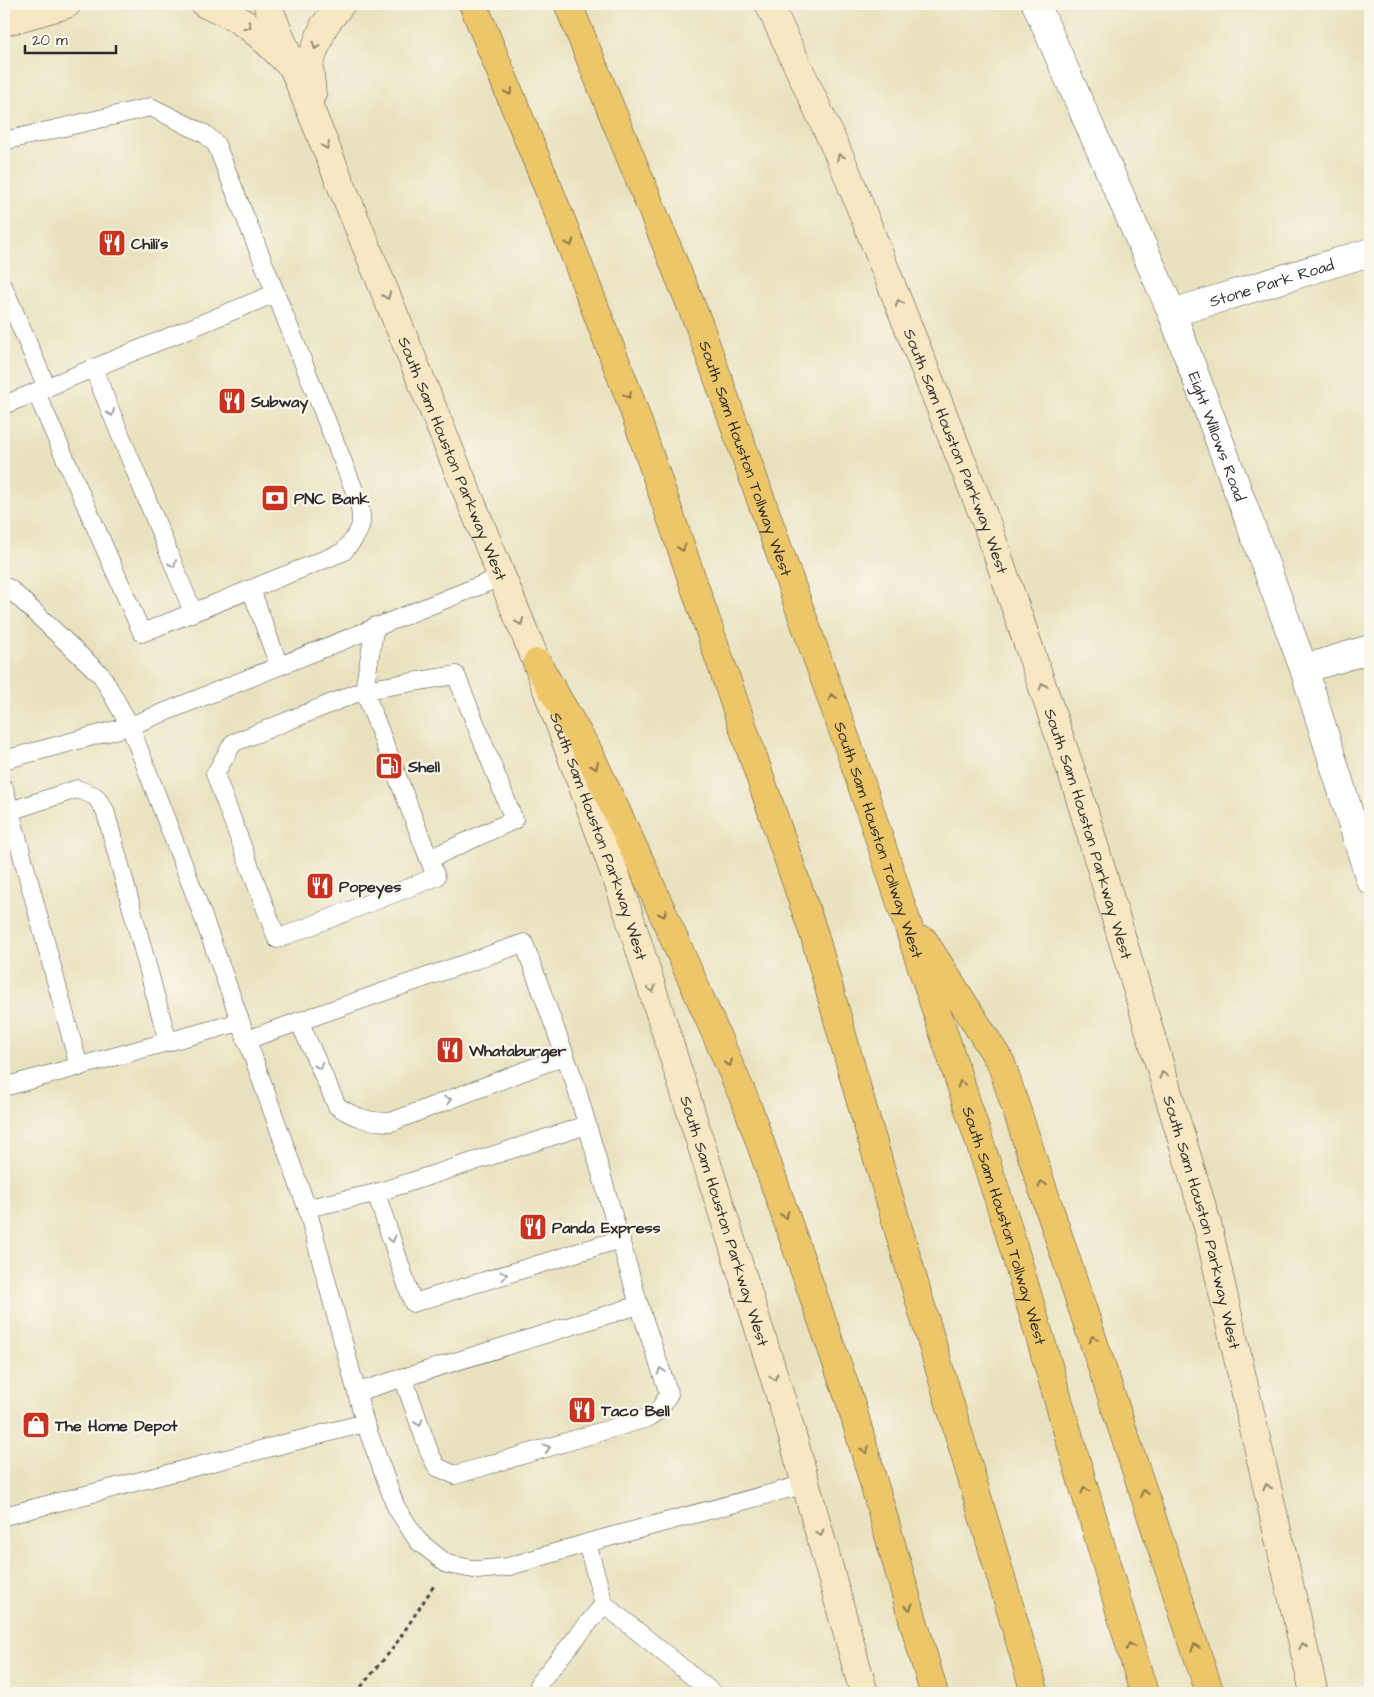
<svg xmlns="http://www.w3.org/2000/svg" width="1374" height="1697" font-family="'Architects Daughter',sans-serif">
<style>
.lines{fill:none;stroke-linecap:round;stroke-linejoin:round}
.lane-casing{stroke:#484641;stroke-width:19}
.street-casing{stroke:#484641;stroke-width:29}
.secondary-casing{stroke:#484641;stroke-width:29}
.highway-casing{stroke:#484641;stroke-width:29}
.path{stroke:#484641;stroke-width:3;stroke-dasharray:4 4;stroke-linecap:butt}
.lane{stroke:#fff;stroke-width:18}
.street{stroke:#fff;stroke-width:28}
.secondary{stroke:#f7e8c3;stroke-width:28}
.highway{stroke:#ecc669;stroke-width:28}
.oneway{stroke:#918a77}
.oneway2{stroke:#8c784a}
.oneway3{stroke:#a0a0a0}
.labels{text-anchor:middle;stroke-width:4.5;stroke-linejoin:round;paint-order:stroke}
.poi-label{font-size:16px;font-weight:bold;fill:#2b2b2b;stroke:#fbf7ec;text-anchor:start}
.street-label{font-size:16px;fill:#2b2b2b;stroke:#fbf7ec}
</style>
<rect width="100%" height="100%" fill="#fbf7ec"/>
<filter id="ink" filterUnits="userSpaceOnUse"><feTurbulence type="fractalNoise" baseFrequency=".02" numOctaves="2"/><feDisplacementMap in="SourceGraphic" scale="10" xChannelSelector="R" yChannelSelector="G"/><feConvolveMatrix kernelMatrix="1 2 1 2 8 2 1 2 1" color-interpolation-filters="sRGB"/></filter>
<filter id="wash" filterUnits="userSpaceOnUse"><feTurbulence type="fractalNoise" baseFrequency=".0096" numOctaves="4" result="noise"/><feDisplacementMap in="SourceGraphic" scale="20" xChannelSelector="R" yChannelSelector="G"/><feGaussianBlur stdDeviation="1.12" result="paint"/><feColorMatrix in="noise" values="0 0 0 0 0 0 0 0 0 0 0 0 0 0 0 0 0 1.4 0 .05"/><feComposite in="paint" operator="in"/></filter>
<g filter="url(#wash)">
<rect width="100%" height="100%" fill="#e9e2bf"/>
</g>
<g filter="url(#ink)">
<g class="lines">
<defs>
<g id="lane">
<path d="M4,141l147,-34 54,27 11,10 141,353c8,28 5,33 -14,55l-201,81 -106,-241"/>
<path d="M4,288l43,100"/>
<path d="M93,368l100,244"/>
<path d="M4,405l272,-112"/>
<path d="M4,586l6,3 92,87 28,50 67,174 110,308 58,215 31,84 22,34 29,23 31,6 29,-3 80,-24 219,-59"/>
<path d="M251,589l28,77"/>
<path d="M375,626l-11,64 72,187 -159,62 -62,-165 18,-31 131,-53 92,-15 58,145 -85,39"/>
<path d="M4,760l126,-34 371,-149"/>
<path d="M4,788l75,279"/>
<path d="M10,811l67,-22 18,7 10,14 63,232"/>
<path d="M299,1021l38,85c18,12 33,16 54,16l173,-66"/>
<path d="M246,1040l278,-97 51,140 64,222 30,89 -10,16 -12,8 -192,57 -18,-8 -7,-13 -27,-77"/>
<path d="M4,1087l236,-65"/>
<path d="M376,1193l37,110 208,-64"/>
<path d="M307,1208l69,-15 211,-68"/>
<path d="M357,1392l282,-87"/>
<path d="M4,1516l361,-93"/>
<path d="M587,1543l17,61 109,89"/>
<path d="M539,1683l65,-79"/>
</g>
<g id="street">
<path id="s1" d="M1036,4l136,309 132,356 66,211"/>
<path id="s2" d="M1172,313l198,-61"/>
<path d="M1304,669l66,-20"/>
</g>
<g id="secondary">
<path d="M205,4c33,10 57,32 81,57"/>
<path id="s3" d="M267,4l270,659 85,230 167,531 75,269"/>
<path id="s4" d="M769,4l75,162 144,361 89,261 131,439 106,466"/>
<path d="M4,22l63,-18"/>
<path d="M312,94l-3,-30 15,-38 17,-22"/>
</g>
<g id="highway">
<path d="M473,4l89,218 68,177 184,535 44,158 177,601"/>
<path id="s5" d="M568,4l131,321 155,437 153,463 137,468"/>
<path d="M537,663l52,90 54,115 104,237 104,299 83,289"/>
<path d="M924,941l77,122 209,630"/>
</g>
</defs>
<use href="#lane" class="lane-casing"/>
<use href="#street" class="street-casing"/>
<use href="#secondary" class="secondary-casing"/>
<use href="#highway" class="highway-casing"/>
<path class="path" d="M356,1693l38,-46 41,-63"/>
<use href="#lane" class="lane"/>
<use href="#street" class="street"/>
<use href="#secondary" class="secondary"/>
<use href="#highway" class="highway"/>
</g>
<defs><path id="oneway-chevron" d="M-2-3.5L2.5 0L-2 3.5" fill="none" stroke-width="1.6" stroke-linecap="round" stroke-linejoin="round" transform="scale(1.25)"/></defs>
<g class="oneway">
<use href="#oneway-chevron" transform="translate(248 26) rotate(37)"/>
<use href="#oneway-chevron" transform="translate(316 46) rotate(112)"/>
<use href="#oneway-chevron" transform="translate(326 146) rotate(68)"/>
<use href="#oneway-chevron" transform="translate(840 157) rotate(-115)"/>
<use href="#oneway-chevron" transform="translate(387 296) rotate(68)"/>
<use href="#oneway-chevron" transform="translate(899 303) rotate(-112)"/>
<use href="#oneway-chevron" transform="translate(520 622) rotate(68)"/>
<use href="#oneway-chevron" transform="translate(1043 686) rotate(-109)"/>
<use href="#oneway-chevron" transform="translate(652 989) rotate(73)"/>
<use href="#oneway-chevron" transform="translate(1163 1075) rotate(-107)"/>
<use href="#oneway-chevron" transform="translate(774 1377) rotate(73)"/>
<use href="#oneway-chevron" transform="translate(1267 1487) rotate(-103)"/>
<use href="#oneway-chevron" transform="translate(820 1533) rotate(74)"/>
<use href="#oneway-chevron" transform="translate(1303 1646) rotate(-103)"/>
</g>
<g class="oneway2">
<use href="#oneway-chevron" transform="translate(509 92) rotate(68)"/>
<use href="#oneway-chevron" transform="translate(570 243) rotate(69)"/>
<use href="#oneway-chevron" transform="translate(628 395) rotate(69)"/>
<use href="#oneway-chevron" transform="translate(682 548) rotate(71)"/>
<use href="#oneway-chevron" transform="translate(832 697) rotate(-110)"/>
<use href="#oneway-chevron" transform="translate(595 766) rotate(65)"/>
<use href="#oneway-chevron" transform="translate(663 914) rotate(66)"/>
<use href="#oneway-chevron" transform="translate(729 1063) rotate(66)"/>
<use href="#oneway-chevron" transform="translate(961 1084) rotate(-108)"/>
<use href="#oneway-chevron" transform="translate(1042 1184) rotate(-108)"/>
<use href="#oneway-chevron" transform="translate(785 1215) rotate(71)"/>
<use href="#oneway-chevron" transform="translate(1093 1339) rotate(-108)"/>
<use href="#oneway-chevron" transform="translate(865 1450) rotate(74)"/>
<use href="#oneway-chevron" transform="translate(1085 1490) rotate(-106)"/>
<use href="#oneway-chevron" transform="translate(1144 1493) rotate(-108)"/>
<use href="#oneway-chevron" transform="translate(909 1607) rotate(74)"/>
<use href="#oneway-chevron" transform="translate(1130 1646) rotate(-106)"/>
<use href="#oneway-chevron" transform="translate(1195 1647) rotate(-108)"/>
</g>
<g class="oneway3">
<use href="#oneway-chevron" transform="translate(111 413) rotate(68)"/>
<use href="#oneway-chevron" transform="translate(173 564) rotate(68)"/>
<use href="#oneway-chevron" transform="translate(319 1066) rotate(67)"/>
<use href="#oneway-chevron" transform="translate(448 1100) rotate(-21)"/>
<use href="#oneway-chevron" transform="translate(392 1239) rotate(72)"/>
<use href="#oneway-chevron" transform="translate(504 1275) rotate(-17)"/>
<use href="#oneway-chevron" transform="translate(661 1371) rotate(-108)"/>
<use href="#oneway-chevron" transform="translate(419 1423) rotate(71)"/>
<use href="#oneway-chevron" transform="translate(547 1448) rotate(-17)"/>
</g>
</g>
<defs>
<symbol id="restaurant-square" viewBox="-11 -11 22 22"><rect x="-9" y="-9" width="18" height="18" rx="4" fill="#c8321e" stroke="#fbf7ec"/><path d="M-5-6h1v4h1v-4h1v4h1v-4h1v5L-1.5 .5V6h-2V.5L-5-1ZM5-6V6H3V1.5H1.5Q1.5-4 5-6Z" fill="#fff"/></symbol>
<symbol id="bank-square" viewBox="-11 -11 22 22"><rect x="-9" y="-9" width="18" height="18" rx="4" fill="#c8321e" stroke="#fbf7ec"/><path d="M-6-4H6V4H-6ZM0-2.3a2.3 2.3 0 1 0 0 4.6a2.3 2.3 0 1 0 0-4.6Z" fill="#fff"/></symbol>
<symbol id="fuel-square" viewBox="-11 -11 22 22"><rect x="-9" y="-9" width="18" height="18" rx="4" fill="#c8321e" stroke="#fbf7ec"/><path d="M-5.5-6h7V0h2V4h1.3V-2.5L3-4.5l.8-.8L6-3V5H2.5V1h-1V6h-7ZM-4.2-4.7v3.2H.2V-4.7Z" fill="#fff"/></symbol>
<symbol id="shop-square" viewBox="-11 -11 22 22"><rect x="-9" y="-9" width="18" height="18" rx="4" fill="#c8321e" stroke="#fbf7ec"/><path d="M-5-2.5h2.3a2.7 3.5 0 0 1 5.4 0H5L5.5 6h-11ZM-1.5-2.5h3a1.5 2.3 0 0 0-3 0Z" fill="#fff"/></symbol>
</defs>
<g fill-rule="evenodd">
<use href="#restaurant-square" x="96" y="227" width="32" height="32"/>
<use href="#restaurant-square" x="216" y="385" width="32" height="32"/>
<use href="#bank-square" x="259" y="482" width="32" height="32"/>
<use href="#fuel-square" x="373" y="750" width="32" height="32"/>
<use href="#restaurant-square" x="304" y="870" width="32" height="32"/>
<use href="#restaurant-square" x="434" y="1034" width="32" height="32"/>
<use href="#restaurant-square" x="517" y="1211" width="32" height="32"/>
<use href="#restaurant-square" x="566" y="1394" width="32" height="32"/>
<use href="#shop-square" x="20" y="1409" width="32" height="32"/>
</g>
<g class="labels">
<g class="poi-label">
<text x="131" y="249">Chili's</text>
<text x="251" y="407">Subway</text>
<text x="294" y="504">PNC Bank</text>
<text x="408" y="772">Shell</text>
<text x="339" y="892">Popeyes</text>
<text x="469" y="1056">Whataburger</text>
<text x="552" y="1233">Panda Express</text>
<text x="601" y="1416">Taco Bell</text>
<text x="55" y="1431">The Home Depot</text>
</g>
<g class="street-label">
<text dy="6" stroke="none"><textPath href="#s2" startOffset="104">Stone Park Road</textPath></text>
<text dy="6" stroke="none"><textPath href="#s1" startOffset="469">Eight Willows Road</textPath></text>
<text dy="6" stroke="none"><textPath href="#s4" startOffset="485">South Sam Houston Parkway West</textPath></text>
<text dy="6" stroke="none"><textPath href="#s5" startOffset="488">South Sam Houston Tollway West</textPath></text>
<text dy="6" stroke="none"><textPath href="#s3" startOffset="491">South Sam Houston Parkway West</textPath></text>
<text dy="6" stroke="none"><textPath href="#s4" startOffset="890">South Sam Houston Parkway West</textPath></text>
<text dy="6" stroke="none"><textPath href="#s3" startOffset="896">South Sam Houston Parkway West</textPath></text>
<text dy="6" stroke="none"><textPath href="#s5" startOffset="892">South Sam Houston Tollway West</textPath></text>
<text dy="6" stroke="none"><textPath href="#s3" startOffset="1301">South Sam Houston Parkway West</textPath></text>
<text dy="6" stroke="none"><textPath href="#s4" startOffset="1295">South Sam Houston Parkway West</textPath></text>
<text dy="6" stroke="none"><textPath href="#s5" startOffset="1298">South Sam Houston Tollway West</textPath></text>
</g>
</g>
<rect width="1374" height="1697" fill="none" stroke="#fbf7ec" stroke-width="20"/>
<path d="M25 45v8h91v-8" fill="none" stroke="#2b2b2b" stroke-width="2.5"/>
<text x="32" y="45" font-size="15" fill="#2b2b2b" stroke="#fbf7ec" stroke-width="4" paint-order="stroke">20 m</text>
</svg>
